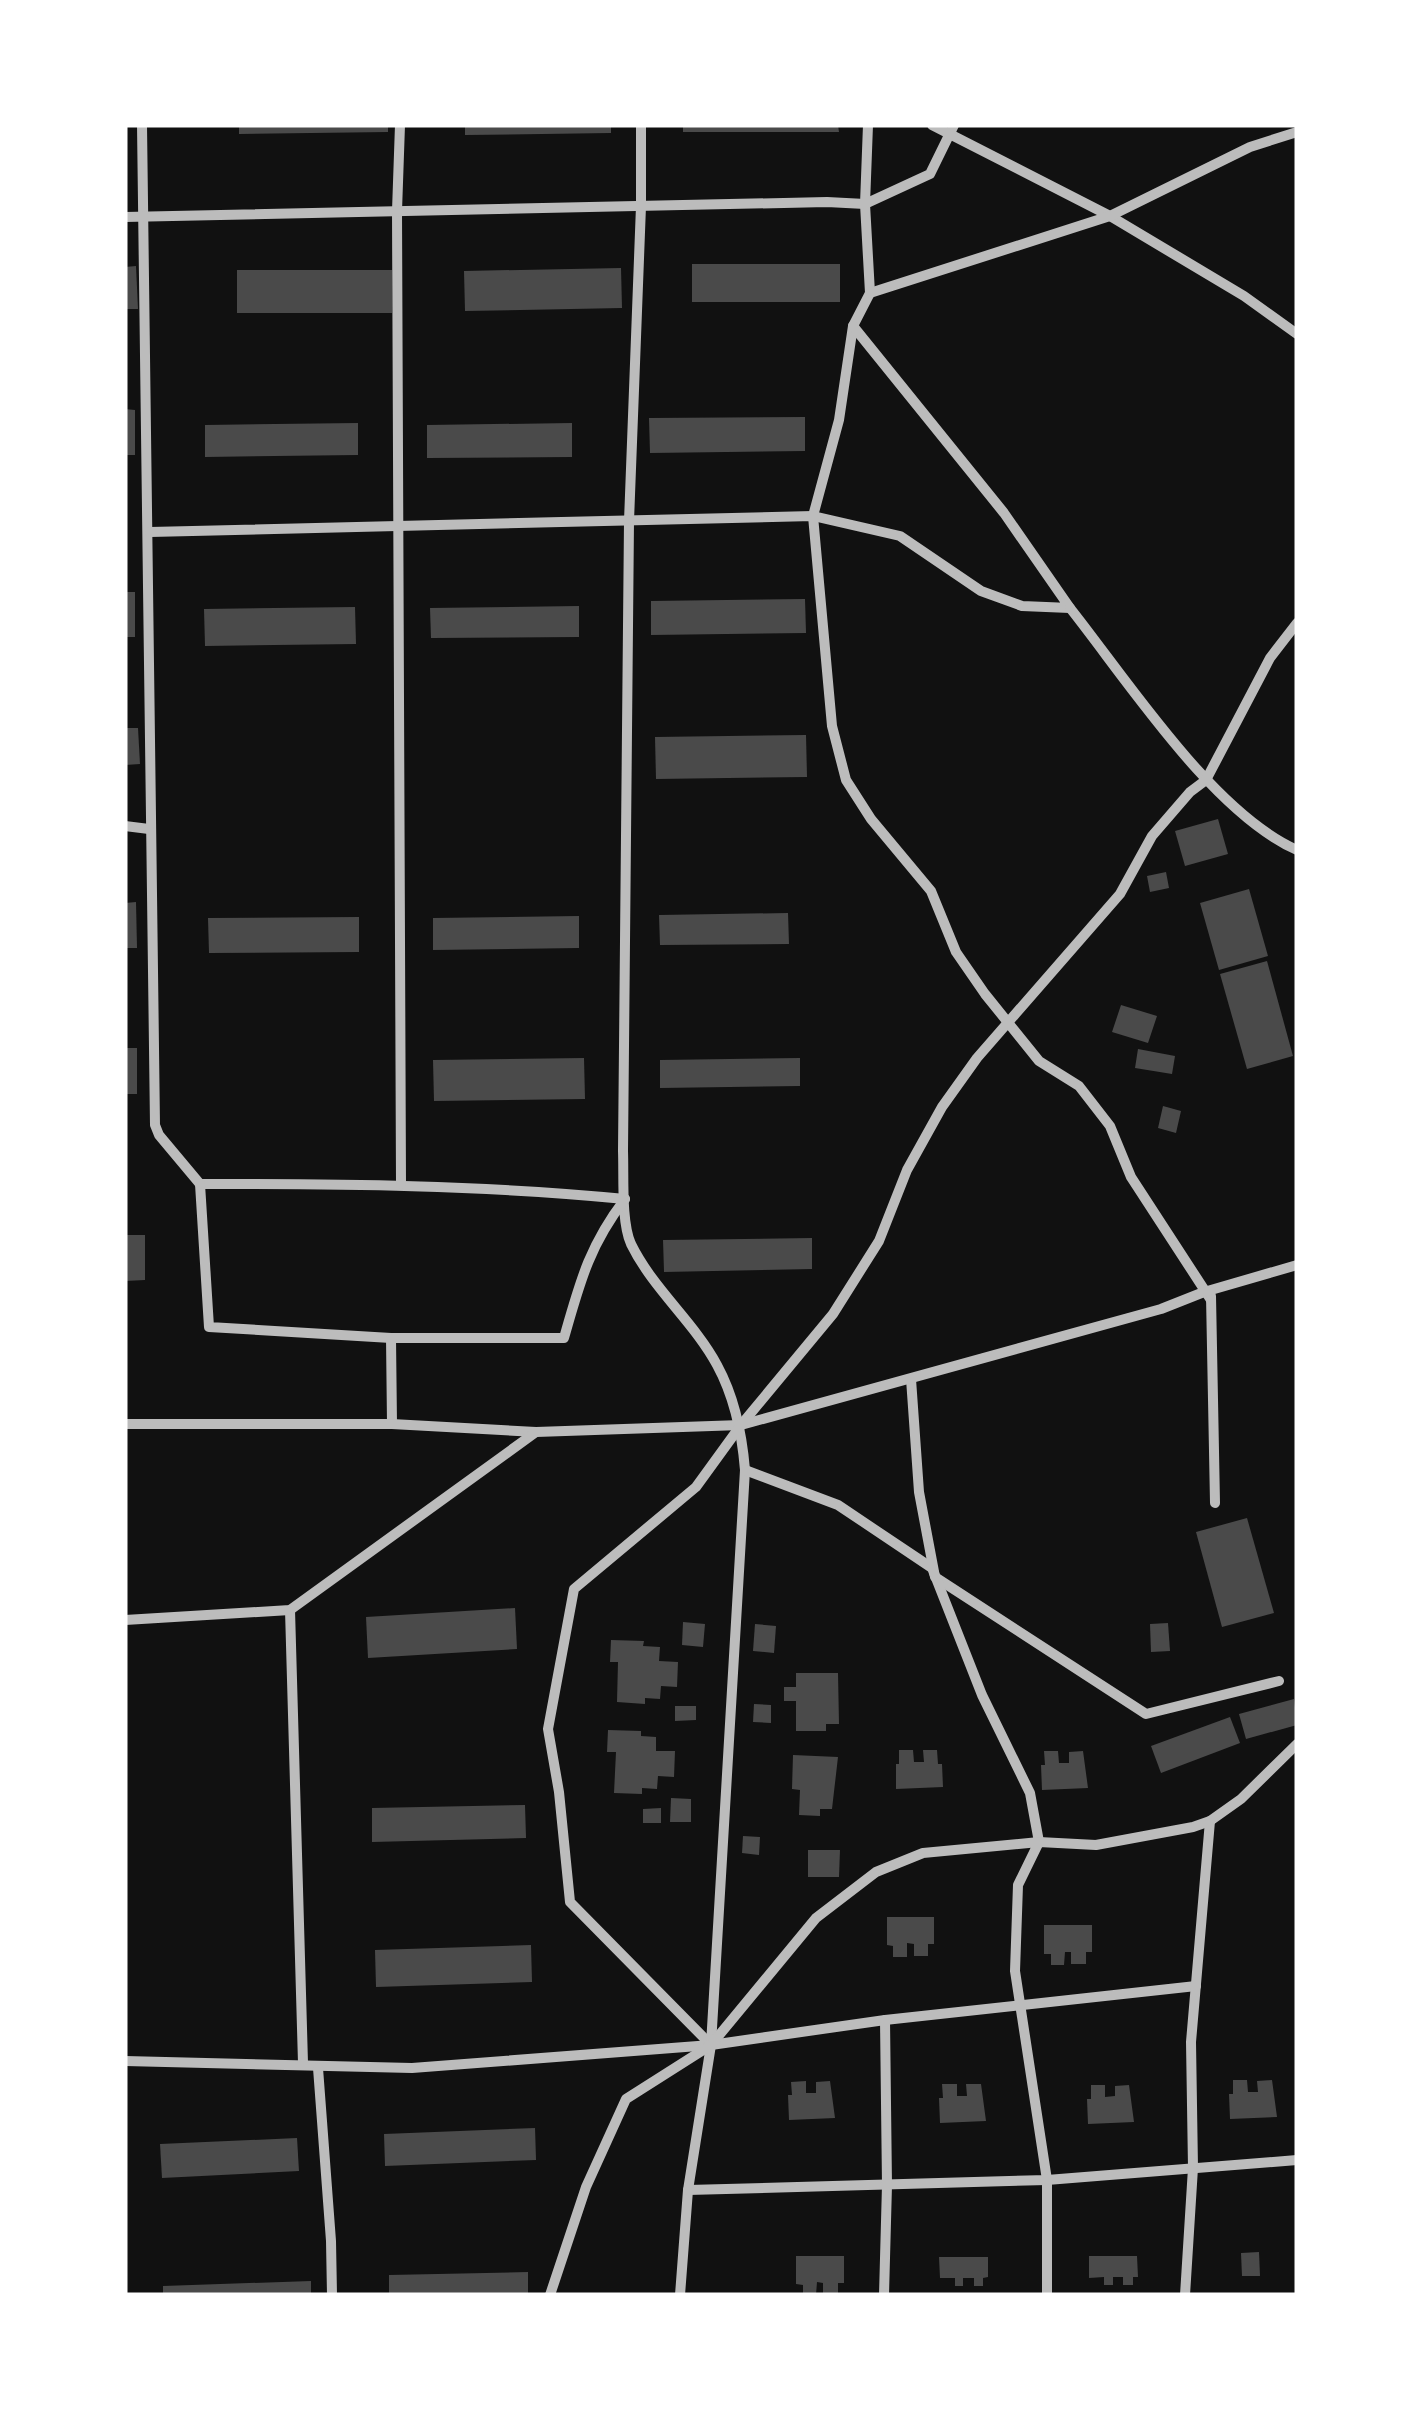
<svg xmlns="http://www.w3.org/2000/svg" width="1422" height="2420" font-family="'Open Sans',sans-serif">
<style>
.building{fill:#4a4a4a}
.lines{fill:none;stroke-linecap:round;stroke-linejoin:round}
.minor{stroke:#bcbcbc;stroke-width:10}
</style>
<rect width="100%" height="100%" fill="#111"/>
<g class="building">
<path d="M239,125h149v7l-149,2z"/>
<path d="M465,125h146v8l-146,2z"/>
<path d="M683,125h155l1,7h-156z"/>
<rect x="692" y="264" width="148" height="38"/>
<path d="M136,266l2,43h-13v-42z"/>
<path d="M621,268l1,40 -157,3 -1,-40z"/>
<rect x="237" y="270" width="155" height="43"/>
<path d="M125,409l10,1v45h-10z"/>
<path d="M805,417v34l-155,2 -1,-35z"/>
<path d="M358,423v32l-153,2v-32z"/>
<path d="M572,423v34l-145,1v-33z"/>
<rect x="125" y="592" width="10" height="45"/>
<path d="M805,599l1,34 -155,2v-34z"/>
<path d="M579,606v31l-148,1 -1,-30z"/>
<path d="M355,607l1,37 -151,2 -1,-37z"/>
<path d="M125,728h13l2,36 -15,1z"/>
<path d="M806,735l1,42 -151,2 -1,-42z"/>
<path d="M1218,819l10,35 -43,12 -10,-35z"/>
<path d="M1166,872l3,16 -19,4 -3,-16z"/>
<path d="M1249,889l19,67 -49,14 -19,-67z"/>
<path d="M136,902l1,46h-12v-45z"/>
<path d="M788,913l1,31 -129,1 -1,-30z"/>
<path d="M579,916v32l-146,2v-32z"/>
<path d="M359,917v35l-150,1 -1,-35z"/>
<path d="M1267,961l26,95 -46,13 -27,-95z"/>
<path d="M1121,1005l36,11 -9,27 -36,-11z"/>
<rect x="125" y="1048" width="12" height="46"/>
<path d="M1138,1049l37,7 -3,18 -37,-6z"/>
<path d="M584,1058l1,41 -151,2 -1,-41z"/>
<path d="M800,1058v28l-140,2v-28z"/>
<path d="M1163,1106l18,5 -5,22 -18,-5z"/>
<path d="M125,1235h20v45l-20,1z"/>
<path d="M812,1238v31l-148,3 -1,-32z"/>
<path d="M1247,1518l27,95 -52,14 -26,-95z"/>
<path d="M515,1608l2,41 -149,9 -2,-41z"/>
<path d="M683,1622l22,2 -2,23 -21,-2z"/>
<path d="M1168,1623l2,28 -19,1 -1,-28z"/>
<path d="M755,1624l21,2 -2,27 -21,-2z"/>
<path d="M611,1640l33,1 -1,5 17,1 -1,14 19,1 -1,25 -16,-1 -1,13 -15,-1v6l-28,-2 1,-40h-8z"/>
<path d="M796,1673h42l1,51h-13v7h-30v-30h-12v-14h12z"/>
<path d="M1294,1699l3,26 -51,14 -7,-25z"/>
<path d="M754,1704l17,1v18l-18,-1z"/>
<path d="M675,1706h21v14l-21,1z"/>
<path d="M1230,1717l10,26 -79,30 -10,-27z"/>
<path d="M608,1730l33,1v5l15,1v14h19l-1,26 -16,-1 -1,13 -15,-1v6l-28,-1 2,-41h-9z"/>
<path d="M899,1750h14l1,12h10l-1,-12h14l1,14h4l1,23 -47,2v-25h3z"/>
<path d="M1044,1751h14l1,12h10v-11l14,-1 5,37 -46,2 -1,-25h4z"/>
<path d="M793,1755l45,2 -6,52h-12v7l-21,-1 1,-25 -8,-1z"/>
<path d="M671,1798l20,1v23h-21z"/>
<path d="M525,1805l1,33 -154,4v-34z"/>
<path d="M661,1808v15h-18v-14z"/>
<path d="M743,1836l17,1 -1,18 -17,-2z"/>
<path d="M808,1850h32l-1,27h-31z"/>
<path d="M887,1917h47v27h-6v12h-14v-12l-7,-1v14h-14v-11l-6,-1z"/>
<path d="M1044,1925h48v27h-6v12h-15v-12h-6l-1,13h-13v-11h-7z"/>
<path d="M531,1945l1,37 -156,5 -1,-37z"/>
<path d="M1233,2080h14l1,12h10l-1,-11 15,-1 5,37 -47,2 -1,-25h4z"/>
<path d="M806,2081v12h10v-11l14,-1 5,37 -46,2 -1,-25h4l-1,-13z"/>
<path d="M942,2084h15v12h10l-1,-12h15l5,37 -46,2 -1,-25h4z"/>
<path d="M1091,2085h14v12l10,-1v-10l14,-1 5,37 -46,2 -1,-25h4z"/>
<path d="M535,2128l1,32 -151,6 -1,-32z"/>
<path d="M297,2138l2,33 -137,7 -2,-34z"/>
<path d="M1259,2252l1,24h-18l-1,-23z"/>
<path d="M796,2256h48v27h-6v12h-15v-12l-6,-1 -1,13h-13v-10l-7,-1z"/>
<path d="M1089,2256h48l1,21h-5v8h-10v-8h-10v8h-9v-8l-15,1z"/>
<path d="M939,2257h49v20l-5,1v8h-9v-8h-11v8h-8v-8h-15z"/>
<path d="M528,2272v23h-139v-20z"/>
<path d="M311,2281v14h-148v-9z"/>
</g>
<g class="lines">
<g class="minor">
<path d="M142,125l13,1000 4,10 41,49c142,0 283,1 425,15"/>
<path d="M400,125l-3,86 4,973"/>
<path d="M641,125v81l-12,315 -6,630c1,25 -2,71 8,93 22,45 63,78 86,121 18,33 25,68 28,105l-34,575 -23,145 -8,105"/>
<path d="M868,125l-3,79 5,89 -17,33 -14,94 -26,96 19,210 14,54 25,39 60,72 25,61 29,42 54,67 40,25 31,40 21,51 80,123"/>
<path d="M932,125l178,91 134,80 53,38"/>
<path d="M125,217l702,-15 38,2 65,-30 24,-49"/>
<path d="M870,293l240,-77 140,-69 47,-15"/>
<path d="M150,532l663,-16 87,20 81,55 41,15 48,2 -66,-95 -151,-187"/>
<path d="M1070,608c58,73 143,205 227,242"/>
<path d="M125,826l24,3"/>
<path d="M200,1184l9,143 182,11h173c16,-56 25,-92 61,-139"/>
<path d="M1211,1296l4,207"/>
<path d="M391,1338l1,86"/>
<path d="M911,1379l8,113 16,85 211,137 133,-33"/>
<path d="M125,1424h267l144,8 205,-7 420,-116 43,-17 93,-27"/>
<path d="M745,1470l93,35 94,63 50,127 48,98 9,49 -21,43 -3,86 32,209v115"/>
<path d="M290,1610l13,453"/>
<path d="M125,1620l165,-10 246,-178"/>
<path d="M711,2045l-141,-143 -11,-110 -11,-63 26,-140 122,-102 45,-62 92,-111 46,-73 28,-71 35,-63 35,-49 143,-164 32,-58 38,-44 16,-12 64,-122 27,-35"/>
<path d="M125,2061l287,7 299,-23 174,-25 311,-34"/>
<path d="M318,2068l13,173 1,54"/>
<path d="M688,2190l359,-10 250,-20"/>
<path d="M550,2295l36,-108 40,-88 85,-54 105,-127 60,-46 47,-19 116,-11 57,3 97,-18 17,-6 31,-22 56,-55"/>
<path d="M884,2295l3,-110 -2,-165"/>
<path d="M1185,2295l8,-127 -2,-126 19,-221"/>
</g>
</g>
<rect width="1422" height="2420" fill="none" stroke="#ffffff" stroke-width="255"/>
</svg>
